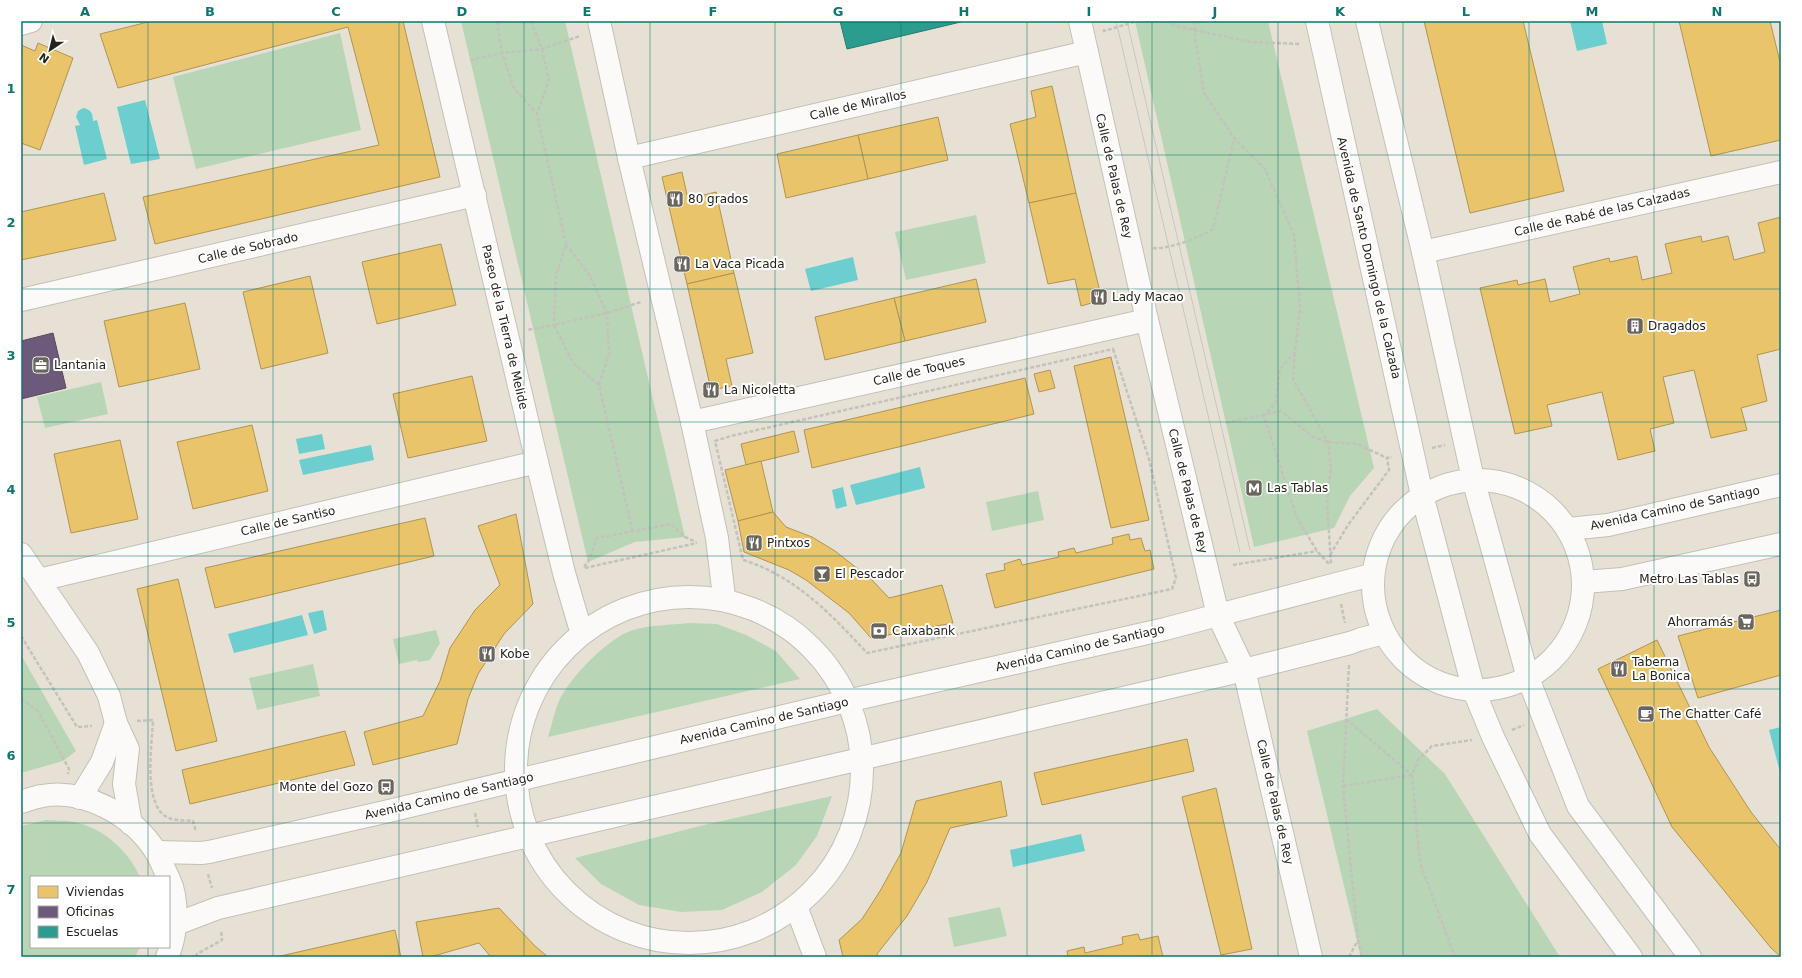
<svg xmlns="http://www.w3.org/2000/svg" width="1802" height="978" font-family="'DejaVu Sans',sans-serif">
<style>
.green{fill:#b8d6b6}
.water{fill:#6ccecf}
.homes{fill:#e9c46a;stroke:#af9453}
.offices{fill:#6d597a;stroke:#58495e}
.schools{fill:#2a9d8f;stroke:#29796c}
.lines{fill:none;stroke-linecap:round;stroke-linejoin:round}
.minor-casing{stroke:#c3c0b6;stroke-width:24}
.path{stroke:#c3c2bd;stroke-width:2.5;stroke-dasharray:4 2;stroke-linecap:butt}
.minor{stroke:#fbfaf9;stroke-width:22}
.tram{stroke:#c8c6c2;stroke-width:1}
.grid{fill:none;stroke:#0f766e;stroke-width:1;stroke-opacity:0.55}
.labels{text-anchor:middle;stroke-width:4;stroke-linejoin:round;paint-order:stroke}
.street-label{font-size:12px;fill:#27241c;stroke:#fff}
.poi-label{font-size:12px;fill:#27241c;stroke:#fff;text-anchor:start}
.neatline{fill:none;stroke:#0f766e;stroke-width:1.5}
.grid-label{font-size:13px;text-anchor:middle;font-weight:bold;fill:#0f766e}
</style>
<rect width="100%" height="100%" fill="#e7e1d5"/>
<g class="green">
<path d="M461,21h104l120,516 -50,5 -47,20z"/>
<path d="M1135,21h133l106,447 -24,28 -16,32 -80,19z"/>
<path d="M340,33l21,97 -165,39 -23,-92z"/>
<path d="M976,215l10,48 -80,17 -11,-48z"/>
<path d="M101,382l7,32 -63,14 -8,-31z"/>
<path d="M1038,491l6,29 -52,11 -6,-29z"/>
<path d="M689,623l28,1 29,11 30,16 24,28 -252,58c4,-12 6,-25 11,-36 10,-23 50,-64 74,-71 18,-5 37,-5 56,-7z"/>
<path d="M436,630l4,13 -10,17 -12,2 -1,-2 -18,4 -6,-25z"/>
<path d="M21,655l55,96 -13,10 -42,12z"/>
<path d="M313,664l7,32 -63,14 -8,-32z"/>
<path d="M1377,709l68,65 115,183h-199l-54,-226z"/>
<path d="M832,796l-15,40 -21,29 -34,27 -40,18 -41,2 -42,-7 -38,-21 -26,-26 129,-33z"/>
<path d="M46,820c9,1 19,0 28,2 28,5 55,29 66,55h-109v70h109l-5,10h-114v-131z"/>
<path d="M1000,907l7,29 -53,11 -6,-29z"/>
</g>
<g class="water">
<path d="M1570,21h32l5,23 -30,7z"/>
<path d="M145,100l15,59 -29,5 -14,-57z"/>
<path d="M83,108c8,1 10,6 10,13l4,-1 10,39 -23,6 -9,-39 5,-1 -4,-8 2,-6z"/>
<path d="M853,257l5,23 -47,11 -6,-22z"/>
<path d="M322,434l3,15 -26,5 -3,-15z"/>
<path d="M371,445l3,15 -71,15 -4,-15z"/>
<path d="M920,467l5,21 -69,17 -6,-20z"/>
<path d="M843,487l4,19 -11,3 -4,-19z"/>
<path d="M323,610l4,20 -13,4 -6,-21z"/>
<path d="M302,615l6,20 -74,18 -6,-19z"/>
<path d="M1781,727v49l-12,-46z"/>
<path d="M1081,834l4,17 -72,16 -3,-17z"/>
</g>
<g class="homes">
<path d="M152,21h251l37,156 -285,67 -12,-47 236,-52 -31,-118 -230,61 -18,-54z"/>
<path d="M1424,21h99l41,170 -94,22z"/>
<path d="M1679,21h91l11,45v74l-70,16z"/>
<path d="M38,43l35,15 -33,92 -19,-7v-98l14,6z"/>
<path d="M1052,86l24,107 -47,10 -19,-79 26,-7 -5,-26z"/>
<path d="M938,117l10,43 -80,19 -10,-44z"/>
<path d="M858,135l10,44 -82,19 -9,-44z"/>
<path d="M682,172l6,27 28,-7 18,81 -47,11 -25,-107z"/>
<path d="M104,193l12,47 -95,20v-48z"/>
<path d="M1076,193l26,107 -21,6 -6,-27 -27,5 -19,-81z"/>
<path d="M1781,217v132l-24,6 10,46 -26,7 6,22 -36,8 -17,-68 -31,7 11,46 -24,6 5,22 -37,9 -16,-68 -55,13 5,21 -37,8 -35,-146 37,-8 1,5 27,-6 5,23 30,-8 -7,-27 36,-9 1,4 27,-6 5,24 30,-7 -7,-29 36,-8 1,6 26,-6 6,24 31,-8 -7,-29z"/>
<path d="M441,244l15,61 -79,19 -15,-62z"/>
<path d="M734,273l19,80 -27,6 6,27 -21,4 -24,-106z"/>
<path d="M310,276l18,77 -67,16 -18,-77z"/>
<path d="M976,279l10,43 -81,19 -11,-43z"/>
<path d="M894,298l11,43 -80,19 -10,-43z"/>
<path d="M185,303l15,66 -81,18 -15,-66z"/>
<path d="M1111,357l38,163 -38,8 -37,-162z"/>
<path d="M1050,370l5,18 -16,4 -5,-18z"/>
<path d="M472,376l15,65 -79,17 -15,-64z"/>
<path d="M1025,378l9,36 -222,54 -8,-38z"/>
<path d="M252,425l16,66 -75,18 -16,-67z"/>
<path d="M794,431l5,21 -53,13 -5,-21z"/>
<path d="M120,440l18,79 -67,14 -17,-79z"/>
<path d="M761,461l12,51 -35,9 -13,-51z"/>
<path d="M773,512l13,15 26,10 23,14 37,29 17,18 53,-13 11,38 -82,15 -22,-25 -43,-33 -17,-10 -45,-18 -6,-31z"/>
<path d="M516,514l17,90 -29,30 -26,40 -10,25 -11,45 -84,21 -9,-33 59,-16 17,-35 10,-33 25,-38 25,-25 -22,-59z"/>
<path d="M425,518l9,38 -219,52 -10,-40z"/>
<path d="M1129,534l1,6 11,-2 4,13 5,-1 4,19 -159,39 -9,-34 19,-4 -1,-6 16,-5 2,6 37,-8 -1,-5 16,-4 2,5 37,-9 -1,-6z"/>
<path d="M178,579l39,162 -41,10 -39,-162z"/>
<path d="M1781,610v65l-83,23 -20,-62z"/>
<path d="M1657,640l52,107 42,65 30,38v107l-10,-9 -99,-121 -74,-158z"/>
<path d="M345,731l10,34 -165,39 -8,-34z"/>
<path d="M1187,739l7,32 -152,34 -8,-32z"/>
<path d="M1001,781l6,35 -57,12 -23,54 -20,34 -30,38 1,3h-35l-4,-17 23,-21 18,-28 21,-38 15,-52z"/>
<path d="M1216,788l36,161 -31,6 -39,-158z"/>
<path d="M499,908l36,38 13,11h-57l-12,-14 -49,14h-7l-7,-35z"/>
<path d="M395,930l6,27h-125z"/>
<path d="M1138,934l2,6 18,-4 5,21h-95l-1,-6 17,-4 1,6 38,-9 -1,-7z"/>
</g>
<path class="offices" d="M53,333l13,55 -45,11v-58z"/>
<path class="schools" d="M840,21h125l-118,28z"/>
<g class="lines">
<defs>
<g id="minor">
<path d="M433,21l104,441 27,111 17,58"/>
<path d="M599,21l30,137 63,264 25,116 7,59"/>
<path d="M1080,21l67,299 71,295 26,55 67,287"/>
<path d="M1317,21l105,474 52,196 19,46 47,97 91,123"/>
<path d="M1367,21l56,231 50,227 55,199 50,128 112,151"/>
<path d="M21,24l10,-3"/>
<path d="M629,158l458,-106"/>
<path d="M1423,252l358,-80"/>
<path d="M21,300l454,-105"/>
<path d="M692,422l455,-102"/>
<circle cx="1478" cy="585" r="105"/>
<path d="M1568,529l40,-4 173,-40"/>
<path d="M21,554l67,99 21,43 7,27 12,26 -4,35 7,40"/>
<path d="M39,580l498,-118"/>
<path d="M1584,582l38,-3 159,-35"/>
<circle cx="689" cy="770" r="173"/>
<path d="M80,798l22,-36 14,-39"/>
<path d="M21,802c7,-2 14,-5 21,-6 43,-8 92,20 114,56 5,8 8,17 12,25"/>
<path d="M156,852l45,1 8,-1 180,-41 458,-110 318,-72 206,-54"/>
<path d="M797,909l18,48"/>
<path d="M176,924l42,-16 1026,-238 106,-27 11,-4 23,-6"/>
<path d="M167,957c10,-21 12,-57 2,-78"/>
</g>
</defs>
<use href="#minor" class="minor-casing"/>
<g class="path">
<path d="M497,21l5,32 12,35 23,26 29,130 -10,32 -2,49 -27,5"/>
<path d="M531,21l11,28 7,31 -12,34"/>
<path d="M1166,21l10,5 75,16 50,2"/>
<path d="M1195,21l-1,9 10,63 30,45 31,31 29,66 6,73 -5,44 -15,17 -4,33 -12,14 33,102 20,33 13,14"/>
<path d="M1104,29v2l33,-10"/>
<path d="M470,60l32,-7 40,-4 38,-13"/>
<path d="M566,244l24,32 17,37 2,41 -10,31 34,148"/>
<path d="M1153,248c15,2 47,-11 60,-19l21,-90"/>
<path d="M1113,349l36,110 27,119 -4,11 -305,64c-36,-39 -72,-77 -124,-93l-28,-119 16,-5z"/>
<path d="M1295,353l-2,26 35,63 3,26 -4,33 4,63"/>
<path d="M599,385l-26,-22 -19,-38 53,-12 34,-11"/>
<path d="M1226,423l55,-12 32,26 15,5 29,2 30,14 5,-1"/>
<path d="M1432,448l13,-3"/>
<path d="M1330,555l18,-30 41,-55 -2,-12"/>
<path d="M1233,565l84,-14"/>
<path d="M584,567l4,-5 9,-24 74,-14 14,13 11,5"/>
<path d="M585,568l112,-25"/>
<path d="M1341,604l4,19"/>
<path d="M21,636l56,91 15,-1"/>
<path d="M1349,665l-6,121 15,155 4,16"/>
<path d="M21,699l17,12 31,58 -1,5"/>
<path d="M1346,719l66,56"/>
<path d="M137,721l16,-1c-1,23 -11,88 16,98 7,3 17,2 24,3l3,11"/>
<path d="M1512,730l12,-5"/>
<path d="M1343,786l69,-11"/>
<path d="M475,813l3,14"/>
<path d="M208,874l4,14"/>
<path d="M196,957l1,-3 25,-14 -1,-10"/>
<path d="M1349,957l8,-15"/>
<path d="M1457,957l-4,-5 -33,-89 -8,-88 6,-15 14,-14 40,-6"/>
</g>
<use href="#minor" class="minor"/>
<g class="tram">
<path d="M1116,21l124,531"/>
<path d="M1127,21l123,529"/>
</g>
</g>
<path class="grid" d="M148,21v856M273,21v936M399,21v936M524,21v936M650,21v936M775,21v936M901,21v936M1027,21v936M1152,21v936M1278,21v936M1403,21v936M1529,21v936M1654,21v936M21,155h1760M21,289h1760M21,422h1760M21,556h1760M21,689h1760M21,823h1760M148,947v10"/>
<defs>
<symbol id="restaurant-square" viewBox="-11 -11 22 22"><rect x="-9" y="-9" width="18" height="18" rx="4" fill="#6a665d" stroke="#fff"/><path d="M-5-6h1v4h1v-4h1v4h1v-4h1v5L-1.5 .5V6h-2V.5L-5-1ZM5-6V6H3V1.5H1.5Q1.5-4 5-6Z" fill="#fff"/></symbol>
<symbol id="building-square" viewBox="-11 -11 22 22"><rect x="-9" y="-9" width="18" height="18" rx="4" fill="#6a665d" stroke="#fff"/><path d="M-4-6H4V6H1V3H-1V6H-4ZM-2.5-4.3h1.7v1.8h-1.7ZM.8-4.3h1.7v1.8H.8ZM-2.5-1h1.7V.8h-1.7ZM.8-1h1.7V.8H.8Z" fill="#fff"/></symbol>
<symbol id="office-square" viewBox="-11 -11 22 22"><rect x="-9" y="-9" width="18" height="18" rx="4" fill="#6a665d" stroke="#fff"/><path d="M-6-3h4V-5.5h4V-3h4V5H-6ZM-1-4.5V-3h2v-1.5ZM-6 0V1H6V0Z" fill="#fff"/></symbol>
<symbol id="metro-square" viewBox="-11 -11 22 22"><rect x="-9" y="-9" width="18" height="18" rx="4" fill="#6a665d" stroke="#fff"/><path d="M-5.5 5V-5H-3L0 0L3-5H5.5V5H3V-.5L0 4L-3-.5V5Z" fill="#fff"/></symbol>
<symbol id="bar-square" viewBox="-11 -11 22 22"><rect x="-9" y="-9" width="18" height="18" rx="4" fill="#6a665d" stroke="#fff"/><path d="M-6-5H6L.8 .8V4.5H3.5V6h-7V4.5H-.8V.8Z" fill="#fff"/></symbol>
<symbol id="bus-square" viewBox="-11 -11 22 22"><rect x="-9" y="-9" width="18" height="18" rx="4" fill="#6a665d" stroke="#fff"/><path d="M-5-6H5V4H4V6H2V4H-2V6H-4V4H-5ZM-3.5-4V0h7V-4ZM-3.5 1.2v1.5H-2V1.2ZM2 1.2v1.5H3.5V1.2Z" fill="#fff"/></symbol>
<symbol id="supermarket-square" viewBox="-11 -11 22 22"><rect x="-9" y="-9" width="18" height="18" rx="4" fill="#6a665d" stroke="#fff"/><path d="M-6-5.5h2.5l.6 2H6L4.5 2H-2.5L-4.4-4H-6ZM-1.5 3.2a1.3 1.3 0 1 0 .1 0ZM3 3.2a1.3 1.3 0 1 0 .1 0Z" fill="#fff"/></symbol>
<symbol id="bank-square" viewBox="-11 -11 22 22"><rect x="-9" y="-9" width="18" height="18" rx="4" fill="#6a665d" stroke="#fff"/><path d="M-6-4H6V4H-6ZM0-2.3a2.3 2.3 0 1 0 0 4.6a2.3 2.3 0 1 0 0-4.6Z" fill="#fff"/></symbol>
<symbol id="cafe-square" viewBox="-11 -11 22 22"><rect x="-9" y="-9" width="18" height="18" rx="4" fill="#6a665d" stroke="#fff"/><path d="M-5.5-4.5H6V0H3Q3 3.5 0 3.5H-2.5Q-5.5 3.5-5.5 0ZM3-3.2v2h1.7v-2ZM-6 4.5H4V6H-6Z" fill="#fff"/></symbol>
</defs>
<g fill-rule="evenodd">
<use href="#restaurant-square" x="665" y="189" width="20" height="20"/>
<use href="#restaurant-square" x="672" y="254" width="20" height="20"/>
<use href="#restaurant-square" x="1089" y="287" width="20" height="20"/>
<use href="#building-square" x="1625" y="316" width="20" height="20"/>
<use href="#office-square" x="31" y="355" width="20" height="20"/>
<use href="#restaurant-square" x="701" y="380" width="20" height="20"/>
<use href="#metro-square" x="1244" y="478" width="20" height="20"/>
<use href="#restaurant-square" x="744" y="533" width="20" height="20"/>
<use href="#bar-square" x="812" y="564" width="20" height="20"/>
<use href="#bus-square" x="1742" y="569" width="20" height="20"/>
<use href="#supermarket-square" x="1736" y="612" width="20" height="20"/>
<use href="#bank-square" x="869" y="621" width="20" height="20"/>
<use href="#restaurant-square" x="477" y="644" width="20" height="20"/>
<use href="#restaurant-square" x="1609" y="659" width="20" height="20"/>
<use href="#cafe-square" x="1636" y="704" width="20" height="20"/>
<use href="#bus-square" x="376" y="777" width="20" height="20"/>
</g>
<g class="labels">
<g class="street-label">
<text transform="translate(858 105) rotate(-13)" y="4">Calle de Mirallos</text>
<text transform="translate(1114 176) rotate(77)" y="4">Calle de Palas de Rey</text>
<text transform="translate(1602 212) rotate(-13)" y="4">Calle de Rabé de las Calzadas</text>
<text transform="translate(248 248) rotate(-13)" y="4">Calle de Sobrado</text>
<text transform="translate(1369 258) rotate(77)" y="4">Avenida de Santo Domingo de la Calzada</text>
<text transform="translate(505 327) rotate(77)" y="4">Paseo de la Tierra de Melide</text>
<text transform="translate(919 371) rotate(-13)" y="4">Calle de Toques</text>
<text transform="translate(1188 491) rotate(76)" y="4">Calle de Palas de Rey</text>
<text transform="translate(1675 508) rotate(-12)" y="4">Avenida Camino de Santiago</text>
<text transform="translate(288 521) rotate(-13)" y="4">Calle de Santiso</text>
<text transform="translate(1080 648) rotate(-13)" y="4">Avenida Camino de Santiago</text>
<text transform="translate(764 721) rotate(-13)" y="4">Avenida Camino de Santiago</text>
<text transform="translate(449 796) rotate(-13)" y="4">Avenida Camino de Santiago</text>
<text transform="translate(1275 802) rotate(77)" y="4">Calle de Palas de Rey</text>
</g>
<g class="poi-label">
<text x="688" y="203">80 grados</text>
<text x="695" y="268">La Vaca Picada</text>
<text x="1112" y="301">Lady Macao</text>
<text x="1648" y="330">Dragados</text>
<text x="54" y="369">Lantania</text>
<text x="724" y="394">La Nicoletta</text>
<text x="1267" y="492">Las Tablas</text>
<text x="767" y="547">Pintxos</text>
<text x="835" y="578">El Pescador</text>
<text x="1739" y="583" text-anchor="end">Metro Las Tablas</text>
<text x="1733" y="626" text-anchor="end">Ahorramás</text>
<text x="892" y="635">Caixabank</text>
<text x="500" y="658">Kobe</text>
<text x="1632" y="666">Taberna<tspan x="1632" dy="14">La Bonica</tspan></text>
<text x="1659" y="718">The Chatter Café</text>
<text x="373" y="791" text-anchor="end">Monte del Gozo</text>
</g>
</g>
<rect width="1802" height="978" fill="none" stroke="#ffffff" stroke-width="44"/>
<rect x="30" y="876" width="140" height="72" fill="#ffffff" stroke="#a9a7a4"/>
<rect x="38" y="886" width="20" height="12" fill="#e9c46a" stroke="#a9a7a4"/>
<text x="66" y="896" font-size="12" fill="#27241c">Viviendas</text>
<rect x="38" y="906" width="20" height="12" fill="#6d597a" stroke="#a9a7a4"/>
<text x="66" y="916" font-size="12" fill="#27241c">Oficinas</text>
<rect x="38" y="926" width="20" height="12" fill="#2a9d8f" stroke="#a9a7a4"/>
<text x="66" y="936" font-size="12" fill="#27241c">Escuelas</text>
<g transform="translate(50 50) rotate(215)" stroke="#ffffff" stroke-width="3" paint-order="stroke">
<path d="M0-3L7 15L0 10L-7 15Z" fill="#27241c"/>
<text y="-6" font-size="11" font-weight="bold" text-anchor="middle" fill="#27241c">N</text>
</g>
<rect x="22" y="22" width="1758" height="934" class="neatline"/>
<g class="grid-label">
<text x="85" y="16">A</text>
<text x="210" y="16">B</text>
<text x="336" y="16">C</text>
<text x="462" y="16">D</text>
<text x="587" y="16">E</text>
<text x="713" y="16">F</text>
<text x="838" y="16">G</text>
<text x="964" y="16">H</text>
<text x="1089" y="16">I</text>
<text x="1215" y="16">J</text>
<text x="1340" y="16">K</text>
<text x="1466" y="16">L</text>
<text x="1592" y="16">M</text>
<text x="1717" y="16">N</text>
<text x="11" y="93">1</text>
<text x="11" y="227">2</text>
<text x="11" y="360">3</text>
<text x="11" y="494">4</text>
<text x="11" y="627">5</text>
<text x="11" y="760">6</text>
<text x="11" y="894">7</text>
</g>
</svg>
